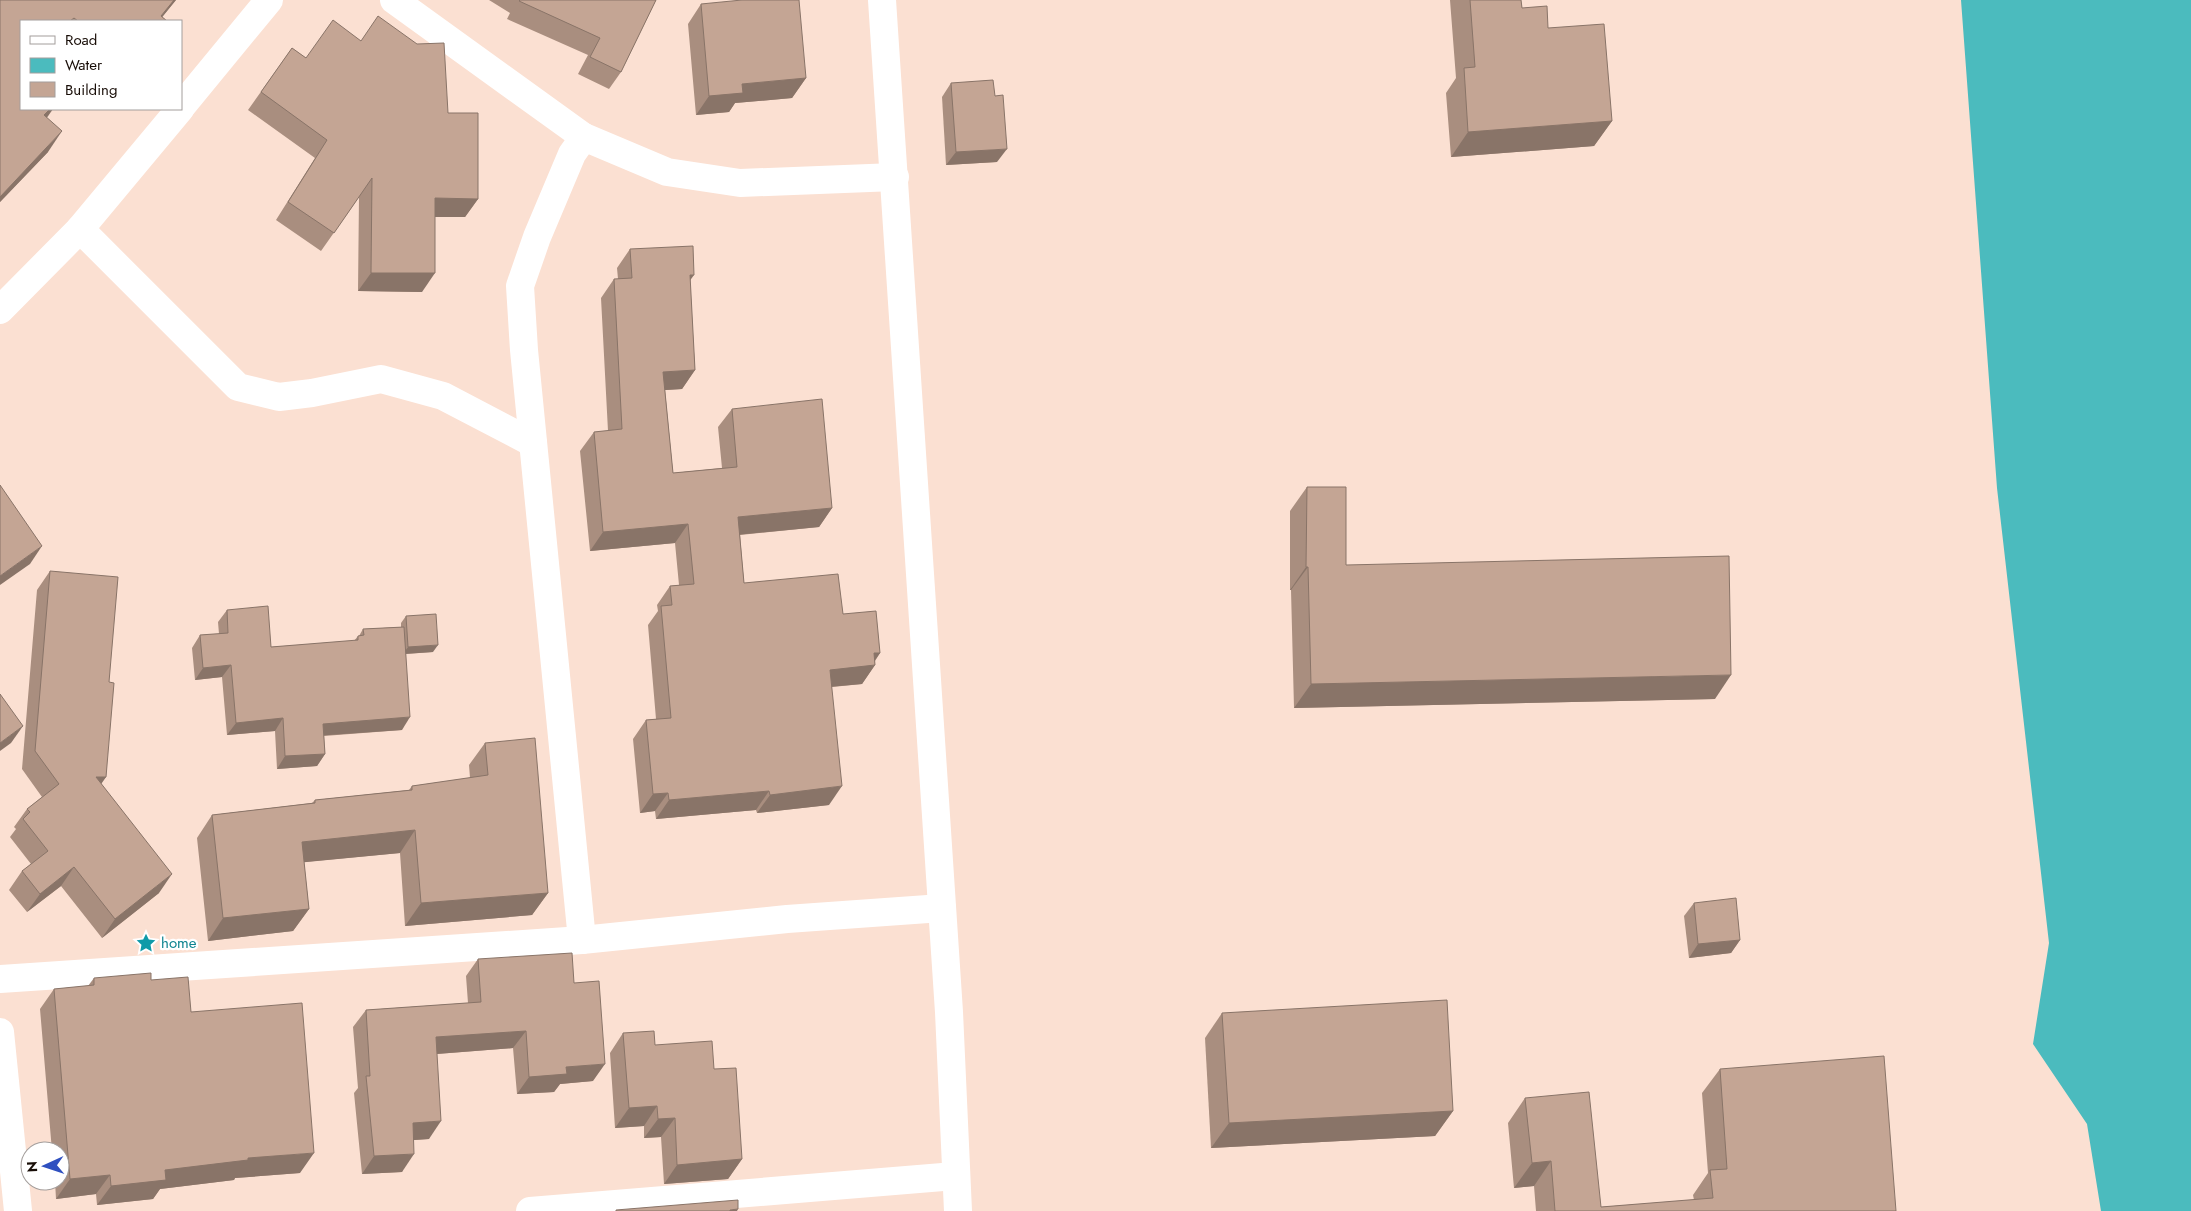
<svg xmlns="http://www.w3.org/2000/svg" width="2191" height="1211" font-family="Jost,sans-serif">
<style>
.water{fill:#4bbbbe}
.lines{fill:none;stroke-linecap:round;stroke-linejoin:round}
.street{stroke:#fff;stroke-width:28}
.wall{fill:#a98e7f}
.shaded-wall{fill:#897468}
.building{fill:#c4a594;stroke:#897468}
.labels{text-anchor:middle;stroke-width:4.5;stroke-linejoin:round;paint-order:stroke}
.culture-label{font-size:15px;fill:#0d838f;stroke:#fff;text-anchor:start}
</style>
<rect width="100%" height="100%" fill="#fbe0d2"/>
<path class="water" d="M1961,0h230v1211h-90l-14,-87 -54,-80 16,-101 -52,-455z"/>
<g class="lines">
<g class="street">
<path d="M394,0l190,137 -12,17 -35,83 -17,49 4,64 58,590"/>
<path d="M882,0l67,1012 9,199"/>
<path d="M181,107l88,-107"/>
<path d="M584,137l83,35 73,11 155,-6"/>
<path d="M80,229l158,158 41,10 33,-4 69,-14 62,17 90,47"/>
<path d="M0,310l80,-81 100,-120"/>
<path d="M0,979l582,-39 205,-21 155,-11"/>
<path d="M0,1032l18,179"/>
<path d="M530,1211l425,-35"/>
</g>
</g>
<g class="wall">
<path d="M0,0h176l-14,17 5,4h-146v88l26,8 1,35 -48,50z"/>
<path d="M489,0h167l-35,72 -12,17 -31,-15 10,-19 -81,-36 3,-6z"/>
<path d="M1450,0h71l1,8 26,20 64,93 -18,25 -143,11 -5,-64 10,-15z"/>
<path d="M701,4l105,74 -14,20 -57,5 -6,9 -33,3 -8,-91z"/>
<path d="M292,48l14,10 142,55 30,86 -13,18h-30l-13,75 -64,-1 1,-94 -38,54 -45,-31 39,-62 -67,-48z"/>
<path d="M951,83l46,79 -51,3 -4,-68z"/>
<path d="M630,249l60,31 5,90 -13,19 -17,1 8,83 49,-5 -4,-41 14,-18 100,99 -13,19 -79,8 4,48 99,31 37,39 -5,8v4l-13,19 -30,3 -3,118 -72,8 -1,-3 -100,9 -1,-8 -15,2 -7,-74 13,-19 10,-1 -8,-94 10,-14 -1,-6 13,-19 9,-1 -4,-42 -85,8 -10,-100 14,-19 14,-1 -7,-133 13,-19h4l-1,-11z"/>
<path d="M1307,487l39,78 369,134 -421,9 -3,-118h-1v-79z"/>
<path d="M50,571l59,111 -3,95 -5,6 58,110 -57,45 -41,-52 -34,26 -18,-22 13,-19 9,-7 -21,-27 6,-8 -2,-2 13,-18 15,-12 -20,-28 15,-179z"/>
<path d="M227,610l44,37 83,-6 4,-5h1l4,-7 38,-2v-4l5,-7 27,36 -27,2 -4,76 -78,6 1,18 -8,12 -40,3 -2,-38 -48,4 -5,-58 -27,3 -3,-32 8,-13 19,-1 -1,-12z"/>
<path d="M485,743l63,150 -16,22 -127,11 -5,-73 -96,9 5,47 -16,22 -85,10 -11,-103 15,-23 100,-12 3,-3 94,-10 3,-4 58,-8 -1,-13z"/>
<path d="M1694,903l46,37 -9,13 -42,5 -5,-42z"/>
<path d="M478,959l96,24 19,98 -33,3 -6,8 -37,2 -4,-46 -76,6 -8,85 -16,1 -11,32 -40,2 -8,-81 4,-5 -5,-61 13,-17 102,-7 -2,-27z"/>
<path d="M94,978l97,34 109,161 -65,5 -1,2 -74,9 -7,10 -56,6 -1,-11 -40,5 -1,-18h5v-30h-8l-12,-142 14,-20 34,-3z"/>
<path d="M1222,1013l231,98 -18,25 -224,12 -6,-110z"/>
<path d="M623,1033l32,12 59,24 28,90 -14,20 -64,5 -3,-47 -17,1v-12l-29,2 -5,-75z"/>
<path d="M1720,1069l176,142h-360l-2,-25 -20,2 -6,-65 17,-25 76,109 93,-7 -1,-5 15,-22 -6,-80z"/>
</g>
<g class="shaded-wall">
<path d="M174,0h2l-17,21h-2z"/>
<path d="M806,78l-14,20 -57,5 -6,9 -33,3 13,-19 33,-12z"/>
<path d="M50,109h3l-7,10 -2,-4z"/>
<path d="M1612,121l-18,25 -143,11 17,-25z"/>
<path d="M62,131l-14,21 -48,50v-5z"/>
<path d="M1007,149l-10,13 -51,3 10,-13z"/>
<path d="M435,198l43,1 -13,18h-43z"/>
<path d="M371,273h64l-13,19 -64,-1z"/>
<path d="M690,275h4l-13,18z"/>
<path d="M695,370l-13,19 -32,2 13,-19z"/>
<path d="M832,508l-13,19 -94,9 13,-19z"/>
<path d="M688,524l-13,19 -85,8 13,-19z"/>
<path d="M42,546l-12,18 -30,21v-9z"/>
<path d="M1306,567h2l-17,23h-1z"/>
<path d="M438,645l-5,7 -30,2 5,-7z"/>
<path d="M874,653h6l-9,13 4,-1 -13,19 -45,4 13,-18z"/>
<path d="M231,665l-9,12 -27,3 8,-12z"/>
<path d="M1731,675l-16,24 -421,9 17,-24z"/>
<path d="M410,717l-8,13 -88,6 9,-12z"/>
<path d="M283,718l-8,13 -48,4 9,-12z"/>
<path d="M23,726l-12,17 -11,8v-8z"/>
<path d="M325,754l-8,12 -40,3 8,-13z"/>
<path d="M96,777h10l-13,19z"/>
<path d="M842,786l-13,19 -72,8 13,-18z"/>
<path d="M769,791l-13,19 -100,9 13,-19z"/>
<path d="M668,793l-13,18 -15,2 13,-19z"/>
<path d="M415,830l-15,23 -114,11 16,-22z"/>
<path d="M74,867l-13,19 -34,26 13,-18z"/>
<path d="M172,874l-13,19 -57,45 13,-19z"/>
<path d="M548,893l-16,22 -127,11 16,-23z"/>
<path d="M309,909l-16,22 -85,10 15,-23z"/>
<path d="M1740,940l-9,13 -42,5 9,-14z"/>
<path d="M526,1031l-13,17 -90,7 13,-18z"/>
<path d="M605,1064l-12,17 -33,3 -6,8 -37,2 12,-17 37,-10z"/>
<path d="M657,1106l-13,20 -29,2 14,-20z"/>
<path d="M1453,1111l-18,25 -224,12 18,-25z"/>
<path d="M675,1118l-14,19 -17,1 14,-19z"/>
<path d="M441,1121l-12,18 -29,2 13,-18z"/>
<path d="M314,1153l-14,20 -65,5 -1,2 -74,9 -7,10 -56,6 14,-19 54,-16 83,-12z"/>
<path d="M414,1154l-12,18 -40,2 12,-18z"/>
<path d="M742,1159l-14,20 -64,5 13,-19z"/>
<path d="M1551,1161l-17,25 -20,2 18,-25z"/>
<path d="M110,1175l-14,19 -40,5 14,-20z"/>
<path d="M738,1209l-1,2h-8l1,-1z"/>
</g>
<g class="building">
<path d="M0,0h174l-13,16 6,5h-89l-4,-3 -4,3h-49v88h29l-6,6 18,16 -62,66z"/>
<path d="M520,0h136l-35,72 -31,-15 10,-19 -81,-37z"/>
<path d="M742,0h57l7,78 -64,6 1,9 -34,3 -8,-92z"/>
<path d="M1470,0h51l1,8 25,-2 1,22 56,-4 8,97 -144,11 -4,-64 11,-1z"/>
<path d="M378,16l39,28 27,-1 4,70h30v86l-43,-1v75h-64l1,-95 -38,55 -46,-31 39,-62 -66,-48 31,-44 14,10 27,-38 28,21z"/>
<path d="M993,80l2,16 8,-1 4,54 -51,3 -5,-69z"/>
<path d="M693,246l1,29h-4l5,95 -32,2 10,101 64,-6 -5,-58 90,-10 10,109 -94,9 6,66 94,-9 5,40 33,-3 4,42h-6l1,12 -45,5 12,116 -72,9 -1,-4 -100,9 -1,-7 -15,1 -7,-74 25,-2 -10,-112 11,-1 -2,-19 24,-2 -6,-60 -85,8 -9,-100 28,-3 -8,-150 18,-1 -2,-29z"/>
<path d="M0,485l42,61 -42,30z"/>
<path d="M1307,487h39v78l383,-9 2,119 -420,9 -3,-117h-2z"/>
<path d="M50,571l68,6 -9,105 5,1 -8,94h-10l76,97 -57,45 -41,-52 -34,27 -18,-23 26,-20 -25,-32 7,-7 -3,-3 32,-25 -24,-33z"/>
<path d="M268,606l3,41 87,-7v-4l6,-1 -1,-6 41,-2 6,90 -87,7 2,30 -40,2 -2,-38 -47,5 -5,-58 -28,3 -3,-33 28,-2 -1,-23z"/>
<path d="M436,614l2,31 -30,2 -2,-31z"/>
<path d="M0,694l23,32 -23,17z"/>
<path d="M535,738l13,155 -127,10 -6,-73 -113,12 7,67 -86,9 -11,-103 103,-12v-3l97,-10v-4l76,-11 -3,-32z"/>
<path d="M1736,898l4,42 -42,4 -4,-41z"/>
<path d="M572,953l2,30 25,-2 6,83 -39,3 1,7 -38,3 -3,-46 -90,6 5,84 -28,2 1,31 -40,2 -8,-80h4l-4,-66 115,-8 -3,-43z"/>
<path d="M151,973v7l37,-3 3,35 111,-9 12,150 -66,5v2l-83,10 1,10 -55,6 -1,-11 -40,4 -16,-190 40,-4v-7z"/>
<path d="M1447,1000l6,111 -224,12 -7,-110z"/>
<path d="M654,1031l1,14 57,-4 2,28 22,-1 6,91 -65,6 -2,-47 -17,1 -1,-13 -28,2 -6,-75z"/>
<path d="M1884,1056l12,155h-341l-4,-50 -19,2 -7,-65 64,-6 12,115 112,-9 -3,-28 17,-1 -7,-100z"/>
<path d="M738,1200v9l-8,1v1h-114v-1z"/>
</g>
<defs>
<symbol id="sight-bare" viewBox="-9 -9 18 18"><path d="M0-6L1.8-2.2L6-1.7L2.9 1.2L3.7 5.4L0 3.3L-3.7 5.4L-2.9 1.2L-6-1.7L-1.8-2.2Z" fill="#0f9aa8" stroke="#fff" stroke-width="2.5" paint-order="stroke"/></symbol>
</defs>
<g fill-rule="evenodd">
<use href="#sight-bare" x="132" y="929" width="28" height="28"/>
</g>
<g class="labels">
<g class="culture-label">
<text x="161" y="948">home</text>
</g>
</g>
<rect x="20" y="20" width="162" height="90" fill="#ffffff" stroke="#a39e9c"/>
<rect x="30" y="36" width="25" height="8" fill="#ffffff" stroke="#a39e9c"/>
<text x="65" y="45" font-size="15" fill="#180d07">Road</text>
<rect x="30" y="58" width="25" height="15" fill="#4bbbbe" stroke="#a39e9c"/>
<text x="65" y="70" font-size="15" fill="#180d07">Water</text>
<rect x="30" y="82" width="25" height="15" fill="#c4a594" stroke="#a39e9c"/>
<text x="65" y="95" font-size="15" fill="#180d07">Building</text>
<g transform="translate(45 1166) rotate(267)"><circle r="24" fill="#ffffff" stroke="#a39e9c"/>
<path d="M0-4L9 19L0 12L-9 19Z" fill="#2f50c0"/>
<text y="-8" font-size="14" font-weight="bold" text-anchor="middle" fill="#180d07">N</text>
</g>
</svg>
